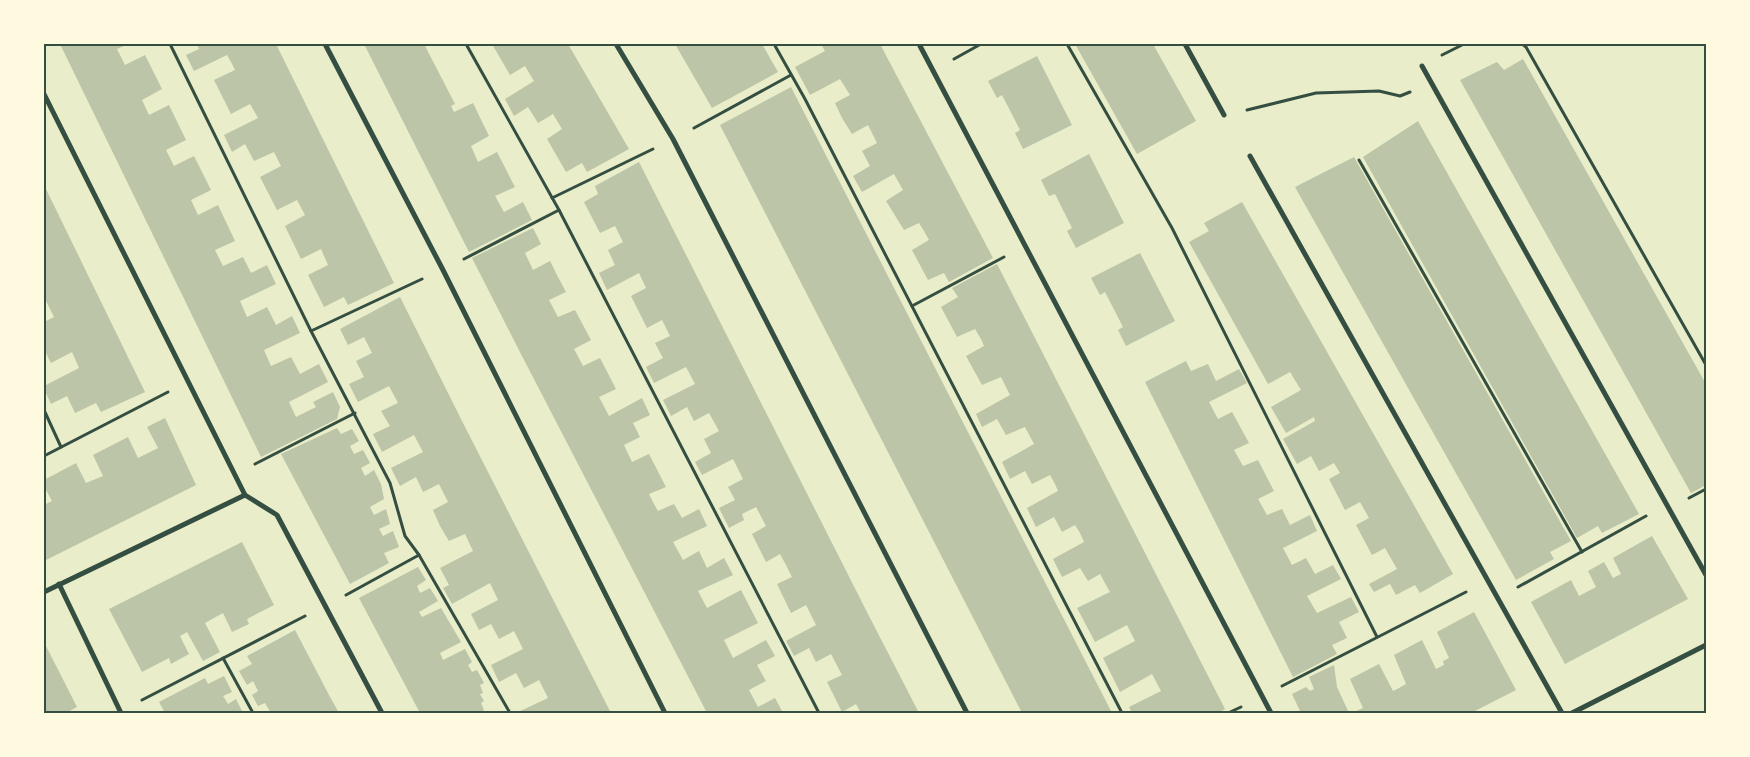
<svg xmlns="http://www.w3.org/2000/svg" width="1750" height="757" font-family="'Sofia Sans Condensed',sans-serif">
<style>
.building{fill:#bcc5a7}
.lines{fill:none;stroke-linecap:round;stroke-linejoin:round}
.path{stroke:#344e41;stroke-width:3}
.minor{stroke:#344e41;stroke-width:5}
.neatline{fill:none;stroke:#344e41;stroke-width:2}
</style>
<rect width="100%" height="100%" fill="#e9edc9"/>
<g class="building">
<path d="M60,44h68l-11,5 8,16 20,-10 17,34 -20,11 7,15 20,-10 17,35 -20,10 8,16 20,-10 17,34 -20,10 7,15 20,-10 17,36 -20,9 8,16 20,-9 8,16 16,-8 9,19 -36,17 7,16 20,-10 9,18 16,-9 8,17 -36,17 7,16 20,-9 9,17 19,-10 9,18 -39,20 7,15 20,-10 -3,-5 20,-10 7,15 -3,12 -76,38z"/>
<path d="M197,44h79l118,239 -46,22 -4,-8 -20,10 -16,-32 20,-10 -7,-16 -20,10 -16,-33 20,-11 -8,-15 -20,10 -17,-33 21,-11 -7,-14 -20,9 -9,-17 -13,8 -8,-17 34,-17 -8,-14 -19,10 -17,-34 21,-10 -4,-8 -4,-7 -33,16 -8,-16 13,-6z"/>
<path d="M364,44h60l31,60 -4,2 3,6 19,-9 16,33 -18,10 7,16 19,-10 18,35 -20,9 9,16 19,-10 9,18 -63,32z"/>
<path d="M492,44h76l61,105 -42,23 -5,-9 -16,9 -19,-33 15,-10 -9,-15 -15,9 -10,-16 -14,9 -9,-17 29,-18 -9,-15 -15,9z"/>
<path d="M675,44h87l16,28 -66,36z"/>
<path d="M821,44h59l113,214 -44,24 -5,-9 -16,7 -16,-30 17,-10 -5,-9 -5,-8 -15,7 -18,-29 17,-11 -9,-16 -32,18 -9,-16 17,-10 -8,-15 15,-8 -9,-18 -16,9 -10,-16 -7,-15 15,-8 -10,-16 -30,16 -15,-28 30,-16z"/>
<path d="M1075,44h78l43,77 -59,33z"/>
<path d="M1037,56l35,69 -49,24 -8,-16 5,-3 -18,-35 -5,3 -9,-17z"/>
<path d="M1523,59l183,325v101l-15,8 -231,-413 37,-18 7,8z"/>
<path d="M791,87l321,626h-90l-302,-588z"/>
<path d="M1418,121l221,393 -37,19 -4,-7 -21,12 -214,-381z"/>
<path d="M1089,154l35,69 -48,25 -9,-17 5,-3 -17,-34 -6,2 -8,-16z"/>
<path d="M1354,157l217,384 -21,11 4,7 -38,21 -221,-393z"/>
<path d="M639,162l230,454 50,97h-58l-5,-9 -14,8 -15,-30 15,-7 -11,-21 -15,8 -7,-14 -15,8 -8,-15 30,-16 -10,-20 -15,8 -14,-29 15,-7 -6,-12 -6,-11 -14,8 -14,-28 14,-8 -10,-19 -14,7 2,6 -15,8 -10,-20 16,-8 -7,-13 15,-8 -10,-20 -31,16 -7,-13 16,-9 -7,-14 15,-8 -10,-18 -15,8 -7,-14 -16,9 -8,-16 32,-16 -9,-17 -32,16 -8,-16 17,-9 -8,-15 15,-7 -8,-16 -15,8 -16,-32 15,-8 -7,-15 -32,17 -8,-17 16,-8 -7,-15 15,-8 -8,-16 -15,7 -16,-31 14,-8 -3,-8z"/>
<path d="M44,185l101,207 -44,20 -5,-9 -21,10 -8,-17 -16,8 -7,-15v-3l35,-18 -7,-16 -21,11 -7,-14v-27l10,-5 -8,-16 -2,1z"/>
<path d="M1242,202l211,372 -33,19 -5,-8 -19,10 -6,-11 -16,8 -5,-8 28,-15 -12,-21 -13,7 -16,-30 13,-7 -9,-16 -15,8 -16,-31 11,-6 -6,-10 -15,8 -8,-15 -14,8 -14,-25 32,-18 -1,-4 -28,16 -15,-26 30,-17 -11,-18 -22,12 -79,-142 20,-11 -5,-8z"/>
<path d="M533,228l8,16 -16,9 8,17 17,-9 8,16 8,15 -17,8 9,17 17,-7 16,30 -17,9 9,17 17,-8 16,31 -17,8 10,19 33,-18 8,17 -17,8 7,14 -16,8 8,17 17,-8 17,33 -17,7 5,10 -5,3 5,-3 4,7 16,-7 8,14 17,-9 8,17 -34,16 10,18 16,-9 8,17 17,-10 9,17 -35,16 9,17 34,-18 17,33 -34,17 9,18 33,-18 9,16 -18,9 9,16 -17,9 9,17 17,-9 8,15h-76l-185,-357 -50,-98z"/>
<path d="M1140,253l35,68 -49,25 -8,-16 5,-3 -18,-35 -5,3 -9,-17z"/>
<path d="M997,264l228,445 -7,4h-86l-3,-6 32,-16 -9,-17 -32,18 -17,-34 32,-17 -8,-16 -32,17 -18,-34 33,-16 -10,-18 -12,7 -8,-13 -18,9 -9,-18 31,-17 -4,-9 -5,-8 -13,7 -8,-15 -18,10 -9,-19 31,-17 -3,-7 -5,-9 -18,9 -7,-13 -15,8 -8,-17 32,-18 -9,-17 -19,8 -9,-16 -15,8 -6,-13 34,-19 -9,-18 -19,8 -16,-29 18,-10 -3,-7 -6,-10 -18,8 -16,-30 17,-10 -6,-9z"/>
<path d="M400,297l62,124 149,292h-95l32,-15 -9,-18 -15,8 -8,-15 -17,9 -8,-17 32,-16 -9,-18 -15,8 -8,-15 -12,6 -8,-16 27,-14 -8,-17 -38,21 -9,-16 6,-3 -9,-17 33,-17 -8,-17 -16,7 -9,-15 -7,-16 15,-8 -9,-18 -16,8 -7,-15 -16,9 -9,-18 32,-16 -9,-17 -32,17 -9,-18 17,-8 -9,-15 17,-8 -9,-17 -31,16 -9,-18 15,-7 -8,-16 16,-8 -8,-16 -16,8 -8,-16z"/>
<path d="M1186,361l5,10 17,-7 8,17 23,-12 8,14 -38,19 9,17 14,-7 17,31 -15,7 9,16 15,-6 16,31 -16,8 9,16 15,-6 8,16 20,-10 7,16 -34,17 9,17 14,-7 9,16 18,-9 8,14 -34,17 10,17 34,-16 8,15 -20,10 8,16 -15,7 5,9 -44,23 -148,-295z"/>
<path d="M165,418l31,67 -152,76v-56l8,-4 -8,-15v-6l32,-17 10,20 17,-7 -10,-21 35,-18 10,21 20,-10 -11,-21z"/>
<path d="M337,428l4,6 11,-5 7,12 -9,5 4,8 9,-4 7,13 -9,5 4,8 9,-6 7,14 3,15 -14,8 4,8 12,-6 4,15 -11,5 4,7 10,-5 6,16 -15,6 5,10 -39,21 -69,-130z"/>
<path d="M1652,536l36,63 -123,65 -34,-62 40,-22 8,16 17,-9 -8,-16 16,-9 9,16 8,-4 -8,-16z"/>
<path d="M242,542l32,63 -27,14 2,5 -17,8 -9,-19 -18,10 15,29 -17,9 -16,-29 -7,4 9,18 -18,10 -2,-6 -27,14 -33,-63z"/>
<path d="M418,567l8,13 -9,6 3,7 10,-5 8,13 -19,11 3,5 19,-9 20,34 -21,11 3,7 22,-11 7,13 -4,3 4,7 5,-2 7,13 -4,2 3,8 -3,1 4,7 -3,2 3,7 -5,3h-59l-61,-115z"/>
<path d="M1474,612l42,78 -45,23h-119l11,-5 -13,-29 29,-15 14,27 6,-3 7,-4 -12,-29 28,-15 14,29 8,-4 -1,-4 6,-3 -12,-26z"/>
<path d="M295,630l34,65 10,18h-68l-6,-10 -7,3 -6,-11 6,-4 -5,-10 -6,4 -8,-14 13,-7 -5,-8z"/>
<path d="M46,646l31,61 -11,6h-22v-66z"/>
<path d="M1334,665l3,22 12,26h-48l-9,-19 14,-7 4,4 4,-2 -5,-12z"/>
<path d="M224,676l8,16 -9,4 5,8 8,-5 7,14h-78l-6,-11 46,-24 3,6z"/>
</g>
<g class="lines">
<g class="path">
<path d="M170,44l141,287 111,-52"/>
<path d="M466,44l93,166 260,503"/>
<path d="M774,44l31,55 317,614"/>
<path d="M1067,44l105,184 205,409"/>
<path d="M1522,44l4,3 180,318"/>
<path d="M1442,55l22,-11"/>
<path d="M954,59l27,-15"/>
<path d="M1247,110l69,-17 63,-2 21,5 10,-4"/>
<path d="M694,128l97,-53"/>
<path d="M1359,160l223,392"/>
<path d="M552,198l101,-49"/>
<path d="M464,259l95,-49"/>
<path d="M912,306l92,-49"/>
<path d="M311,331l79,152 15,53 14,19 -73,40"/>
<path d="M44,410l17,37"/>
<path d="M44,456l124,-64"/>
<path d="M255,464l100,-51"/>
<path d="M1689,498l17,-9"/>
<path d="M419,555l91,158"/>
<path d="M1518,587l128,-71"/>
<path d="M223,658l30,55"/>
<path d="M1282,686l184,-94"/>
<path d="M142,700l163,-84"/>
<path d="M1228,713l13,-6"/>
</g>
<g class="minor">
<path d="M325,44l118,226 222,443"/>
<path d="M616,44l57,95 294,574"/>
<path d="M919,44l352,669"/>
<path d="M1185,44l39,71"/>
<path d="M1422,66l284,509"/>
<path d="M44,94l201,401"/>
<path d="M1250,156l312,557"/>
<path d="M245,495l32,20 105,198"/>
<path d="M59,584l62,129"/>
<path d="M44,592l201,-97"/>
<path d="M1572,713l134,-68"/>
</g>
</g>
<rect width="1750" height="757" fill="none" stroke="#fefae0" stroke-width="90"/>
<rect x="45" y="45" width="1660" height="667" class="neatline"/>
</svg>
